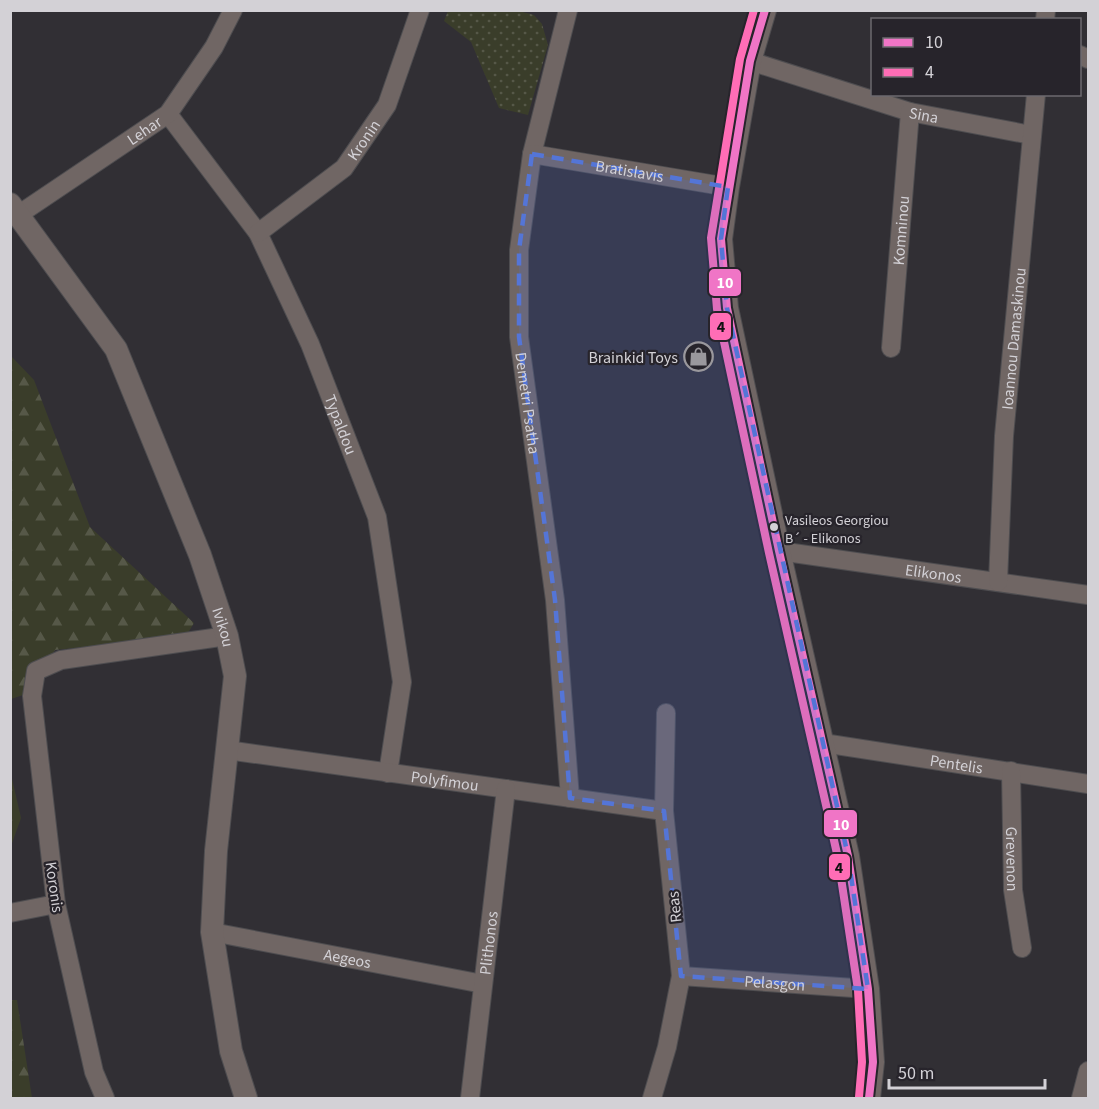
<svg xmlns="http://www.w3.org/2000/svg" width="1099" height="1109" font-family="'Source Sans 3',sans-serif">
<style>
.green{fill:url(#green-dots)}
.forest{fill:url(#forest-firs)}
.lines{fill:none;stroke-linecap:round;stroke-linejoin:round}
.minor-casing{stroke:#4e4d50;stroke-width:20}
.tertiary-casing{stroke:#4e4d50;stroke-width:24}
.minor{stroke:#706664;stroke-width:18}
.tertiary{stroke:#706664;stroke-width:22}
.bus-1-casing{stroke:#27242b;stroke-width:12}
.bus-2-casing{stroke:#27242b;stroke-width:12}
.bus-1{stroke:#f075c6;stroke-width:8}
.bus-2{stroke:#ff6db6;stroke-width:8}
.marked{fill:#5475d7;fill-opacity:0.2;stroke:#5475d7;stroke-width:4.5;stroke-dasharray:12 8;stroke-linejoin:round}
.bus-dot{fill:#d3d1d6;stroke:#27242b;stroke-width:2}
.labels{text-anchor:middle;stroke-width:4.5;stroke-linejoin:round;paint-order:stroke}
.bus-label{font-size:14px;fill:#d3d1d6;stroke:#27242b;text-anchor:start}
.street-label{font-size:16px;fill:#d3d1d6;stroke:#27242b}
.poi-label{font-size:16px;fill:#d3d1d6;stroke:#27242b;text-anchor:end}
.line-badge{stroke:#27242b;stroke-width:2}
.badge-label{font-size:16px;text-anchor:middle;font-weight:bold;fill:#fff}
.pale-badge-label{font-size:16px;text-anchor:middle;font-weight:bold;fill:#111}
</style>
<defs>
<pattern id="green-dots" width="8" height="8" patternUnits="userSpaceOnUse" patternTransform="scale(1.5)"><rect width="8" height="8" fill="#3a3d2a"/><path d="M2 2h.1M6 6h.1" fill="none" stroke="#565848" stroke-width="1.8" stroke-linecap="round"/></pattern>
<pattern id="forest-firs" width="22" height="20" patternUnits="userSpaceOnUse" patternTransform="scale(1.5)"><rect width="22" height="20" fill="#3a3d2a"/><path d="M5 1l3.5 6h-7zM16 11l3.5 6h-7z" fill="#565848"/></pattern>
</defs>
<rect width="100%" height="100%" fill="#312f34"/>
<path class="green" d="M519,11l15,4 8,9 6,21 -20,70 -29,-7 -28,-66 -27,-21 4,-10z"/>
<g class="forest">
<path d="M10,355l24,25 56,147 104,96 -8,13 -131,14 -32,45 -12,4z"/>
<path d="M10,770l11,48 -10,28h-1z"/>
<path d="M10,1000h7l15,98h-21z"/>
</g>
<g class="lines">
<defs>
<g id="minor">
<path id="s1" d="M568,10l-36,144 -13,96v87l36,263 15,198"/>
<path d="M1045,20l1,-10"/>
<path d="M1080,55l8,4"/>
<path id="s2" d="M750,61l160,51 121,23"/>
<path id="s3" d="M168,114l90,119 52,111 67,173 25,165 -14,91"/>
<path id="s4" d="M532,154l196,33"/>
<path id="s5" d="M18,215l150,-101 46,-67 19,-37"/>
<path id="s6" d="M258,233l86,-65 43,-63 33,-95"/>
<path id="s7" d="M891,348l19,-236"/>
<path id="s8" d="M779,551l309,44"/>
<path id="s9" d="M998,582l6,-146 32,-342"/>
<path id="s10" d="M823,743l265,41"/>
<path id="s11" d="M227,750l437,61"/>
<path id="s12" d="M1011,771l2,119 9,58"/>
<path d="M10,913l46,-9"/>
<path id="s13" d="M212,932l271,52"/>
<path id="s14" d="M681,976l187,13"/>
<path d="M105,1098l-11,-26 -38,-168 -24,-208 4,-25 25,-11 166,-24"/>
<path id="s15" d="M470,1098l36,-309"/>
<path d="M652,1098l15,-51 14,-71 -17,-165 2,-98"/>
<path d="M1081,1098l7,-27"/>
</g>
<g id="tertiary">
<path d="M765,10l-15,51 -22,126 -7,52 6,69 52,243 69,305 20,133 5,73 -4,36"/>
<path id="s16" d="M10,204l106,145 84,206 27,81 8,40 -19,175 -4,81 19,119 15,47"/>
</g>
</defs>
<use href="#minor" class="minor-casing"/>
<use href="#tertiary" class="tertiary-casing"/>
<use href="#minor" class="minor"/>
<use href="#tertiary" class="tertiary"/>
<defs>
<path id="bus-1" d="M765,10l-15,51 -29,178 6,69 52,243 69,305 20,133 5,73 -4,36"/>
<path id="bus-2" d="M754,10l-14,49 -29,179 6,71 52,244 69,305 20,132 4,72 -3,35"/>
</defs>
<use href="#bus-1" class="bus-1-casing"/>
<use href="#bus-2" class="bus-2-casing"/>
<use href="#bus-1" class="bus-1"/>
<use href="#bus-2" class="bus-2"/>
</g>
<path class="marked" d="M532,154l196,33 -7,52 6,69 121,548 20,133 -187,-13 -17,-165 -94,-13 -15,-198 -36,-263v-87z"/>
<defs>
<symbol id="shop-ring" viewBox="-11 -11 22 22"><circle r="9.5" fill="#27242b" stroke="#9a989d" stroke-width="1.5"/><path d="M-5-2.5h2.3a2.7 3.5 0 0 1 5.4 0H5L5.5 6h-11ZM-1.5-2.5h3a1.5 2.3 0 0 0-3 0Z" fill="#9a989d"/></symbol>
</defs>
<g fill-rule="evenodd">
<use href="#shop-ring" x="682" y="340" width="33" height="33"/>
</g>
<circle class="bus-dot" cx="774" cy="527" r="5"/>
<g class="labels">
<g class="bus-label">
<text x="785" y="525">Vasileos Georgiou<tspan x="785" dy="18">B´ - Elikonos</tspan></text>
</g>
<g class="street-label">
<text dy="6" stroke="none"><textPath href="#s2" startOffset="182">Sina</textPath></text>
<text dy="6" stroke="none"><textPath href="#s5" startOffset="152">Lehar</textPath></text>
<text dy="6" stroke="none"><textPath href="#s6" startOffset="142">Kronin</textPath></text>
<text dy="6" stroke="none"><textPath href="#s4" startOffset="99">Bratislavis</textPath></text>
<text dy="6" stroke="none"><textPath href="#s7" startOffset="118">Komninou</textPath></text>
<text dy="6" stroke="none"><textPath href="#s9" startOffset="244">Ioannou Damaskinou</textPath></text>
<text dy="6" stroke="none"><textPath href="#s1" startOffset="399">Demetri Psatha</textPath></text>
<text dy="6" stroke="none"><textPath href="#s3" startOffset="358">Typaldou</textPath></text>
<text dy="6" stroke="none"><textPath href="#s8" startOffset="156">Elikonos</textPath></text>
<text dy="6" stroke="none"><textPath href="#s16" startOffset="478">Ivikou</textPath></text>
<text dy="6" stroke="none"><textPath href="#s10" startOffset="135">Pentelis</textPath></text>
<text dy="6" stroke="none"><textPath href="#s11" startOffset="220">Polyfimou</textPath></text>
<text dy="6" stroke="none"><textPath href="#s12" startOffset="88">Grevenon</textPath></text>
<text transform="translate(55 887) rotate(82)" y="6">Koronis</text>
<text transform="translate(674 907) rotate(-96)" y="6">Reas</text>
<text dy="6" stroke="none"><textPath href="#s15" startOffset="156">Plithonos</textPath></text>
<text dy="6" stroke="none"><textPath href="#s13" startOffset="138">Aegeos</textPath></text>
<text dy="6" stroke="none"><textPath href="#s14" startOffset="94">Pelasgon</textPath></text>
</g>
<g class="poi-label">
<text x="678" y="363">Brainkid Toys</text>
</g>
</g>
<g class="line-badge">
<rect x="708" y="268" width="34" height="29" rx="6" fill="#f075c6"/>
<rect x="709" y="312" width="23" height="29" rx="6" fill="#ff6db6"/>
<rect x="823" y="809" width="35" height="29" rx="6" fill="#f075c6"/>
<rect x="828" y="853" width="23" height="28" rx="6" fill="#ff6db6"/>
</g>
<g class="badge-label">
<text x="725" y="288">10</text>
<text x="841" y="830">10</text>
</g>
<g class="pale-badge-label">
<text x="721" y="332">4</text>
<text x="839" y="873">4</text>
</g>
<rect width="1099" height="1109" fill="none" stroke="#d3d1d6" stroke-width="24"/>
<rect x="871" y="18" width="210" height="78" fill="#27242b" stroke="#6c696f" stroke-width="1.5"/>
<rect x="883" y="38" width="30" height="9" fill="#f075c6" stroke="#6c696f" stroke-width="1.5"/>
<text x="925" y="48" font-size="18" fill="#d3d1d6">10</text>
<rect x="883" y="68" width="30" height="9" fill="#ff6db6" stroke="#6c696f" stroke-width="1.5"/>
<text x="925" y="78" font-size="18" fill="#d3d1d6">4</text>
<path d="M889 1079v9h156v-9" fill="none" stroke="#d3d1d6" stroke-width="3"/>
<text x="898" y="1079" font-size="18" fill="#d3d1d6" stroke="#27242b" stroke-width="4.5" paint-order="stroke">50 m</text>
</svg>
